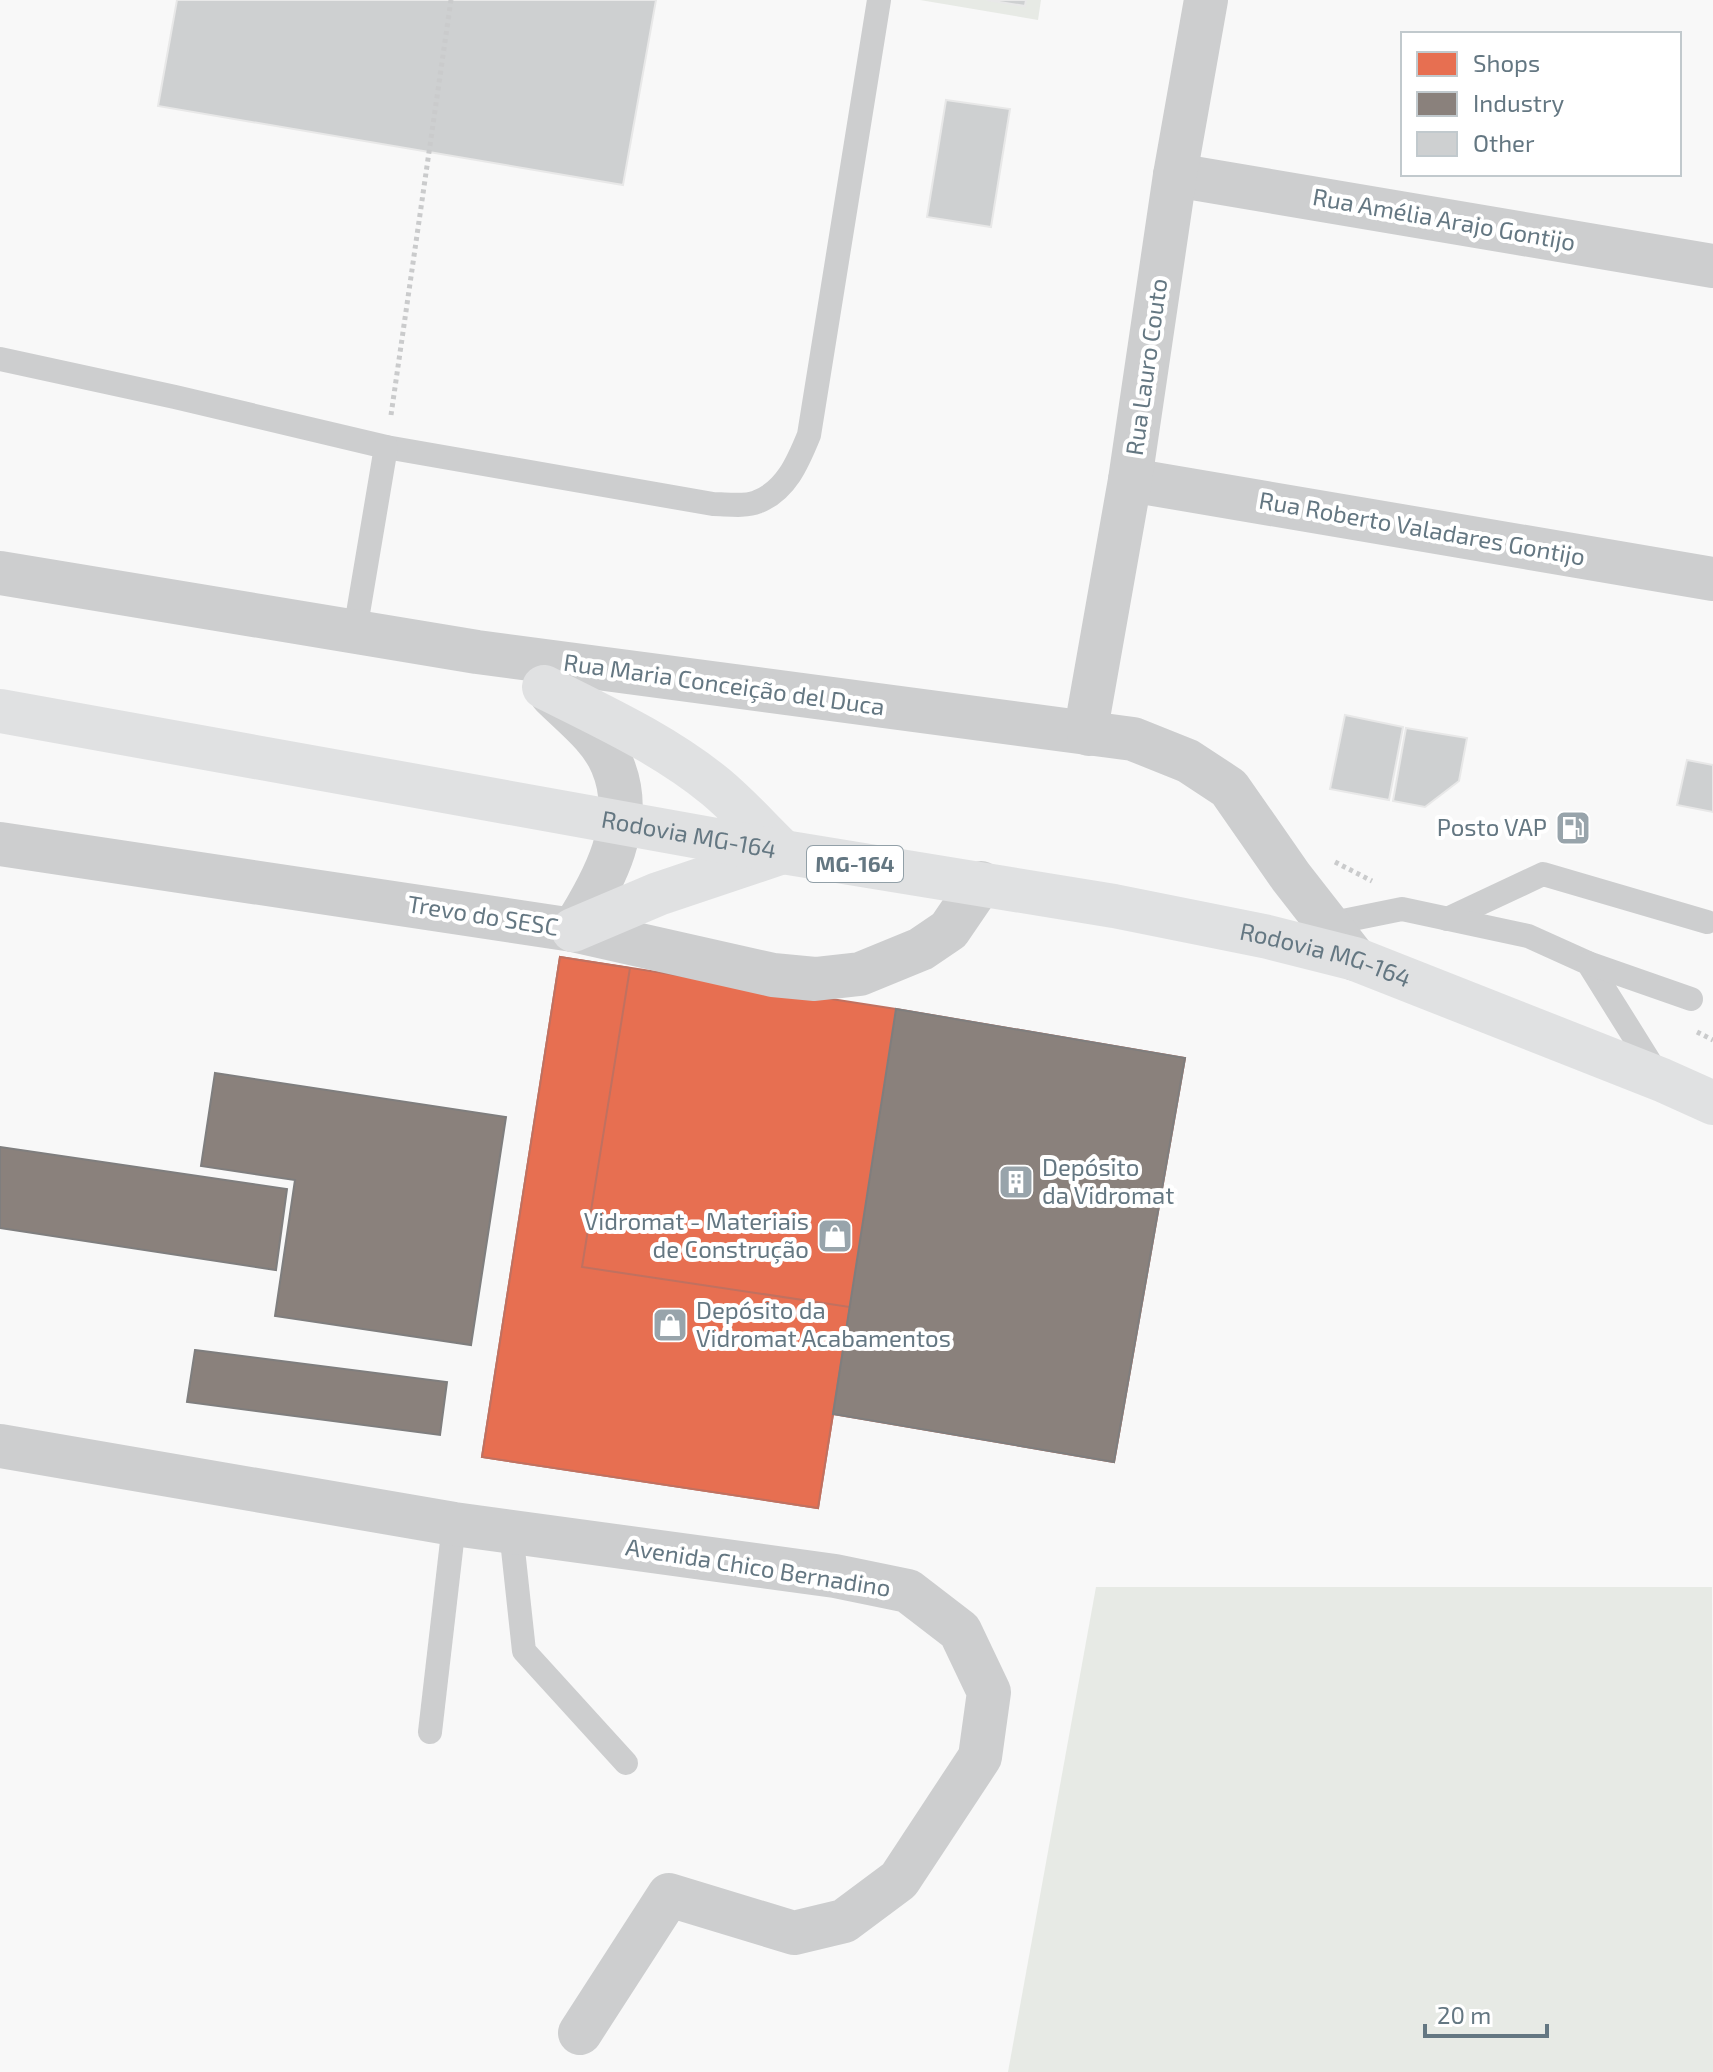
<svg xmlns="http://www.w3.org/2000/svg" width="1713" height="2072" font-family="'Exo 2',sans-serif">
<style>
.green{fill:#e7eae5}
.shops{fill:#e76f51;stroke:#c07160;stroke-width:2}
.industry{fill:#8a817c;stroke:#7f7e7e;stroke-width:2}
.building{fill:#ced0d1;stroke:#e8e8e8;stroke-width:2}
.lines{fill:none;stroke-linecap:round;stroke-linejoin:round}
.path{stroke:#cacbcc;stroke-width:5;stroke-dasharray:4 4;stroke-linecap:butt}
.lane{stroke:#cdcecf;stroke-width:24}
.street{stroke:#cdcecf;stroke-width:44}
.primary{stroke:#e0e1e2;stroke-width:44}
.labels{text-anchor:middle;stroke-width:8;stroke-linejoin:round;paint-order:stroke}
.shield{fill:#fff;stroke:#92a0a8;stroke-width:2}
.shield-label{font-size:22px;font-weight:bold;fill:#647782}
.street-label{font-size:24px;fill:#647782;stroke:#fff}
.poi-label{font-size:24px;fill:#647782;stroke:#fff;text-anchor:end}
</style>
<rect width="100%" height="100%" fill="#f8f8f8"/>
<g class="green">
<path d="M920,0h121l-3,20z"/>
<path d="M1096,1587h616l1,485h-705z"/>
</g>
<g class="shops">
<path d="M560,957l336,52 289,49 -71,404 -281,-48 -15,94 -336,-51z"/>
<path d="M560,957l70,11 -48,299 268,40 -32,201 -336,-51z"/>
</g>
<g class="industry">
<path d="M896,1009l289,49 -71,404 -281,-48z"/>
<path d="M215,1073l291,44 -35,228 -196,-29 20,-136 -94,-14z"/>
<path d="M0,1147l287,42 -11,81 -276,-42z"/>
<path d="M195,1350l252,32 -7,53 -253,-33z"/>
</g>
<g class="building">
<path d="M177,0h479l-33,185 -465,-79z"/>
<path d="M987,0h39l-1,6z"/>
<path d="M946,100l64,9 -19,118 -64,-10z"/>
<path d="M1345,715l58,12 -14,73 -59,-11z"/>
<path d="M1406,728l61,10 -8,43 -34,26 -32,-6z"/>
<path d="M1687,760l26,5v47l-36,-7z"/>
</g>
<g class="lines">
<g class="path">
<path d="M391,415l60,-415"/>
<path d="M1335,862l37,19"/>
<path d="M1697,1032l16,8"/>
</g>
<g class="lane">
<path d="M0,359l175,38 211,50 327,57c13,0 32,3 44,-2 29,-11 41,-40 52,-67l70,-435"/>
<path d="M355,631l31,-184"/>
<path d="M1447,919l96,-45 164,48"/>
<path d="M1328,924l74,-15 126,27 60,27 70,112"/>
<path d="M1588,963l103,36"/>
<path d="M511,1531l13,120 102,112"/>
<path d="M430,1732l24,-208"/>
</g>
<g class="street">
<path d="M1175,175l538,91"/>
<path d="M1130,480l583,99"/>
<path d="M0,573l477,79 656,87 55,22 41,27 62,89 64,82"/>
<path d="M1089,734v-22l41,-232 45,-305 31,-175"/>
<path d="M0,844l573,86c31,-49 64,-108 39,-166 -11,-27 -40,-49 -60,-69"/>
<path d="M573,930l200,45 42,4 45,-5 61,-25 28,-19 32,-47"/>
<path d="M0,1446l454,78 381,52 73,15 52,40 29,61 -9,65 -81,123 -55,41 -50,12 -125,-38 -89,138"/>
</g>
<g class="primary">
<path d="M544,687c60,30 121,58 172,100 24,20 45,44 67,65l-125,42 -85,36"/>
<path id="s1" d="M0,711l783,141 331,54 154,31 87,22 307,121 51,23"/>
</g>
</g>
<defs>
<symbol id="fuel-square" viewBox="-11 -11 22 22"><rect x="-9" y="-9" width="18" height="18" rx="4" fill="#98a4ab" stroke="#fff"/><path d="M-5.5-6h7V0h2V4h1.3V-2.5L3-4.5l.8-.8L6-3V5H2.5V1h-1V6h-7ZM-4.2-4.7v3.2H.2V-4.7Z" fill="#fff"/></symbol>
<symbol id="building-square" viewBox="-11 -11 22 22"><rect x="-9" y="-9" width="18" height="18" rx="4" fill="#98a4ab" stroke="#fff"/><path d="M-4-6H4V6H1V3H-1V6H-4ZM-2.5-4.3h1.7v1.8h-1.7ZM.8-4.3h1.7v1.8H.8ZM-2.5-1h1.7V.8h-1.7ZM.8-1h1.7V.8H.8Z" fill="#fff"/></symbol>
<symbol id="shop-square" viewBox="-11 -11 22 22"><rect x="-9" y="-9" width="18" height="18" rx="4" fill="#98a4ab" stroke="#fff"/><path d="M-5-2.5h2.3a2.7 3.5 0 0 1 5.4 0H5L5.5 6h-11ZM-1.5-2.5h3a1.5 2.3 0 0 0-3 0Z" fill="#fff"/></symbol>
</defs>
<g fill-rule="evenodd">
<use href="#fuel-square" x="1553" y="808" width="40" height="40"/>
<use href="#building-square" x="996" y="1162" width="40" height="40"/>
<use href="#shop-square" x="815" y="1216" width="40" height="40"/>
<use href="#shop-square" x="650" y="1305" width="40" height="40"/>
</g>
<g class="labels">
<rect class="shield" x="807" y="846" width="96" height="36" rx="6"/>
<g class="shield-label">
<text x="855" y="872">MG-164</text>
</g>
<g class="street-label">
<text transform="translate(1444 220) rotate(10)" y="8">Rua Amélia Arajo Gontijo</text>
<text transform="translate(1147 367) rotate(-82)" y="8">Rua Lauro Couto</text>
<text transform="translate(1422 529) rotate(10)" y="8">Rua Roberto Valadares Gontijo</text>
<text transform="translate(724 685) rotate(8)" y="8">Rua Maria Conceição del Duca</text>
<text dy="8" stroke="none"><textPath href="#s1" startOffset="700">Rodovia MG-164</textPath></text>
<text transform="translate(483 916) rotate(9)" y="8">Trevo do SESC</text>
<text dy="8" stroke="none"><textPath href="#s1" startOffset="1348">Rodovia MG-164</textPath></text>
<text transform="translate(758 1568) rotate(9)" y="8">Avenida Chico Bernadino</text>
</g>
<g class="poi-label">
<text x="1547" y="836">Posto VAP</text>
<text x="1042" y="1176" text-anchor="start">Depósito<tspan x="1042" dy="28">da Vidromat</tspan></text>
<text x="809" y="1230">Vidromat - Materiais<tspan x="809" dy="28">de Construção</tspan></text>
<text x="696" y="1319" text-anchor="start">Depósito da<tspan x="696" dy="28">Vidromat Acabamentos</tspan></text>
</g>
</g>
<rect x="1401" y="32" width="280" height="144" fill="#ffffff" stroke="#c1c9cd" stroke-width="2"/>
<rect x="1417" y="52" width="40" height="24" fill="#e76f51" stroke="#c1c9cd" stroke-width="2"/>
<text x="1473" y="72" font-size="24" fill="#647782">Shops</text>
<rect x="1417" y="92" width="40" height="24" fill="#8a817c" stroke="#c1c9cd" stroke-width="2"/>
<text x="1473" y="112" font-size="24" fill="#647782">Industry</text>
<rect x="1417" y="132" width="40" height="24" fill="#ced0d1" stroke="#c1c9cd" stroke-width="2"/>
<text x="1473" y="152" font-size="24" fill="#647782">Other</text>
<path d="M1425 2024v12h122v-12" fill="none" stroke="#647782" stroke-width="4"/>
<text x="1437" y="2024" font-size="24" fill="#647782" stroke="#ffffff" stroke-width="6" paint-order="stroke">20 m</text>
</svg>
